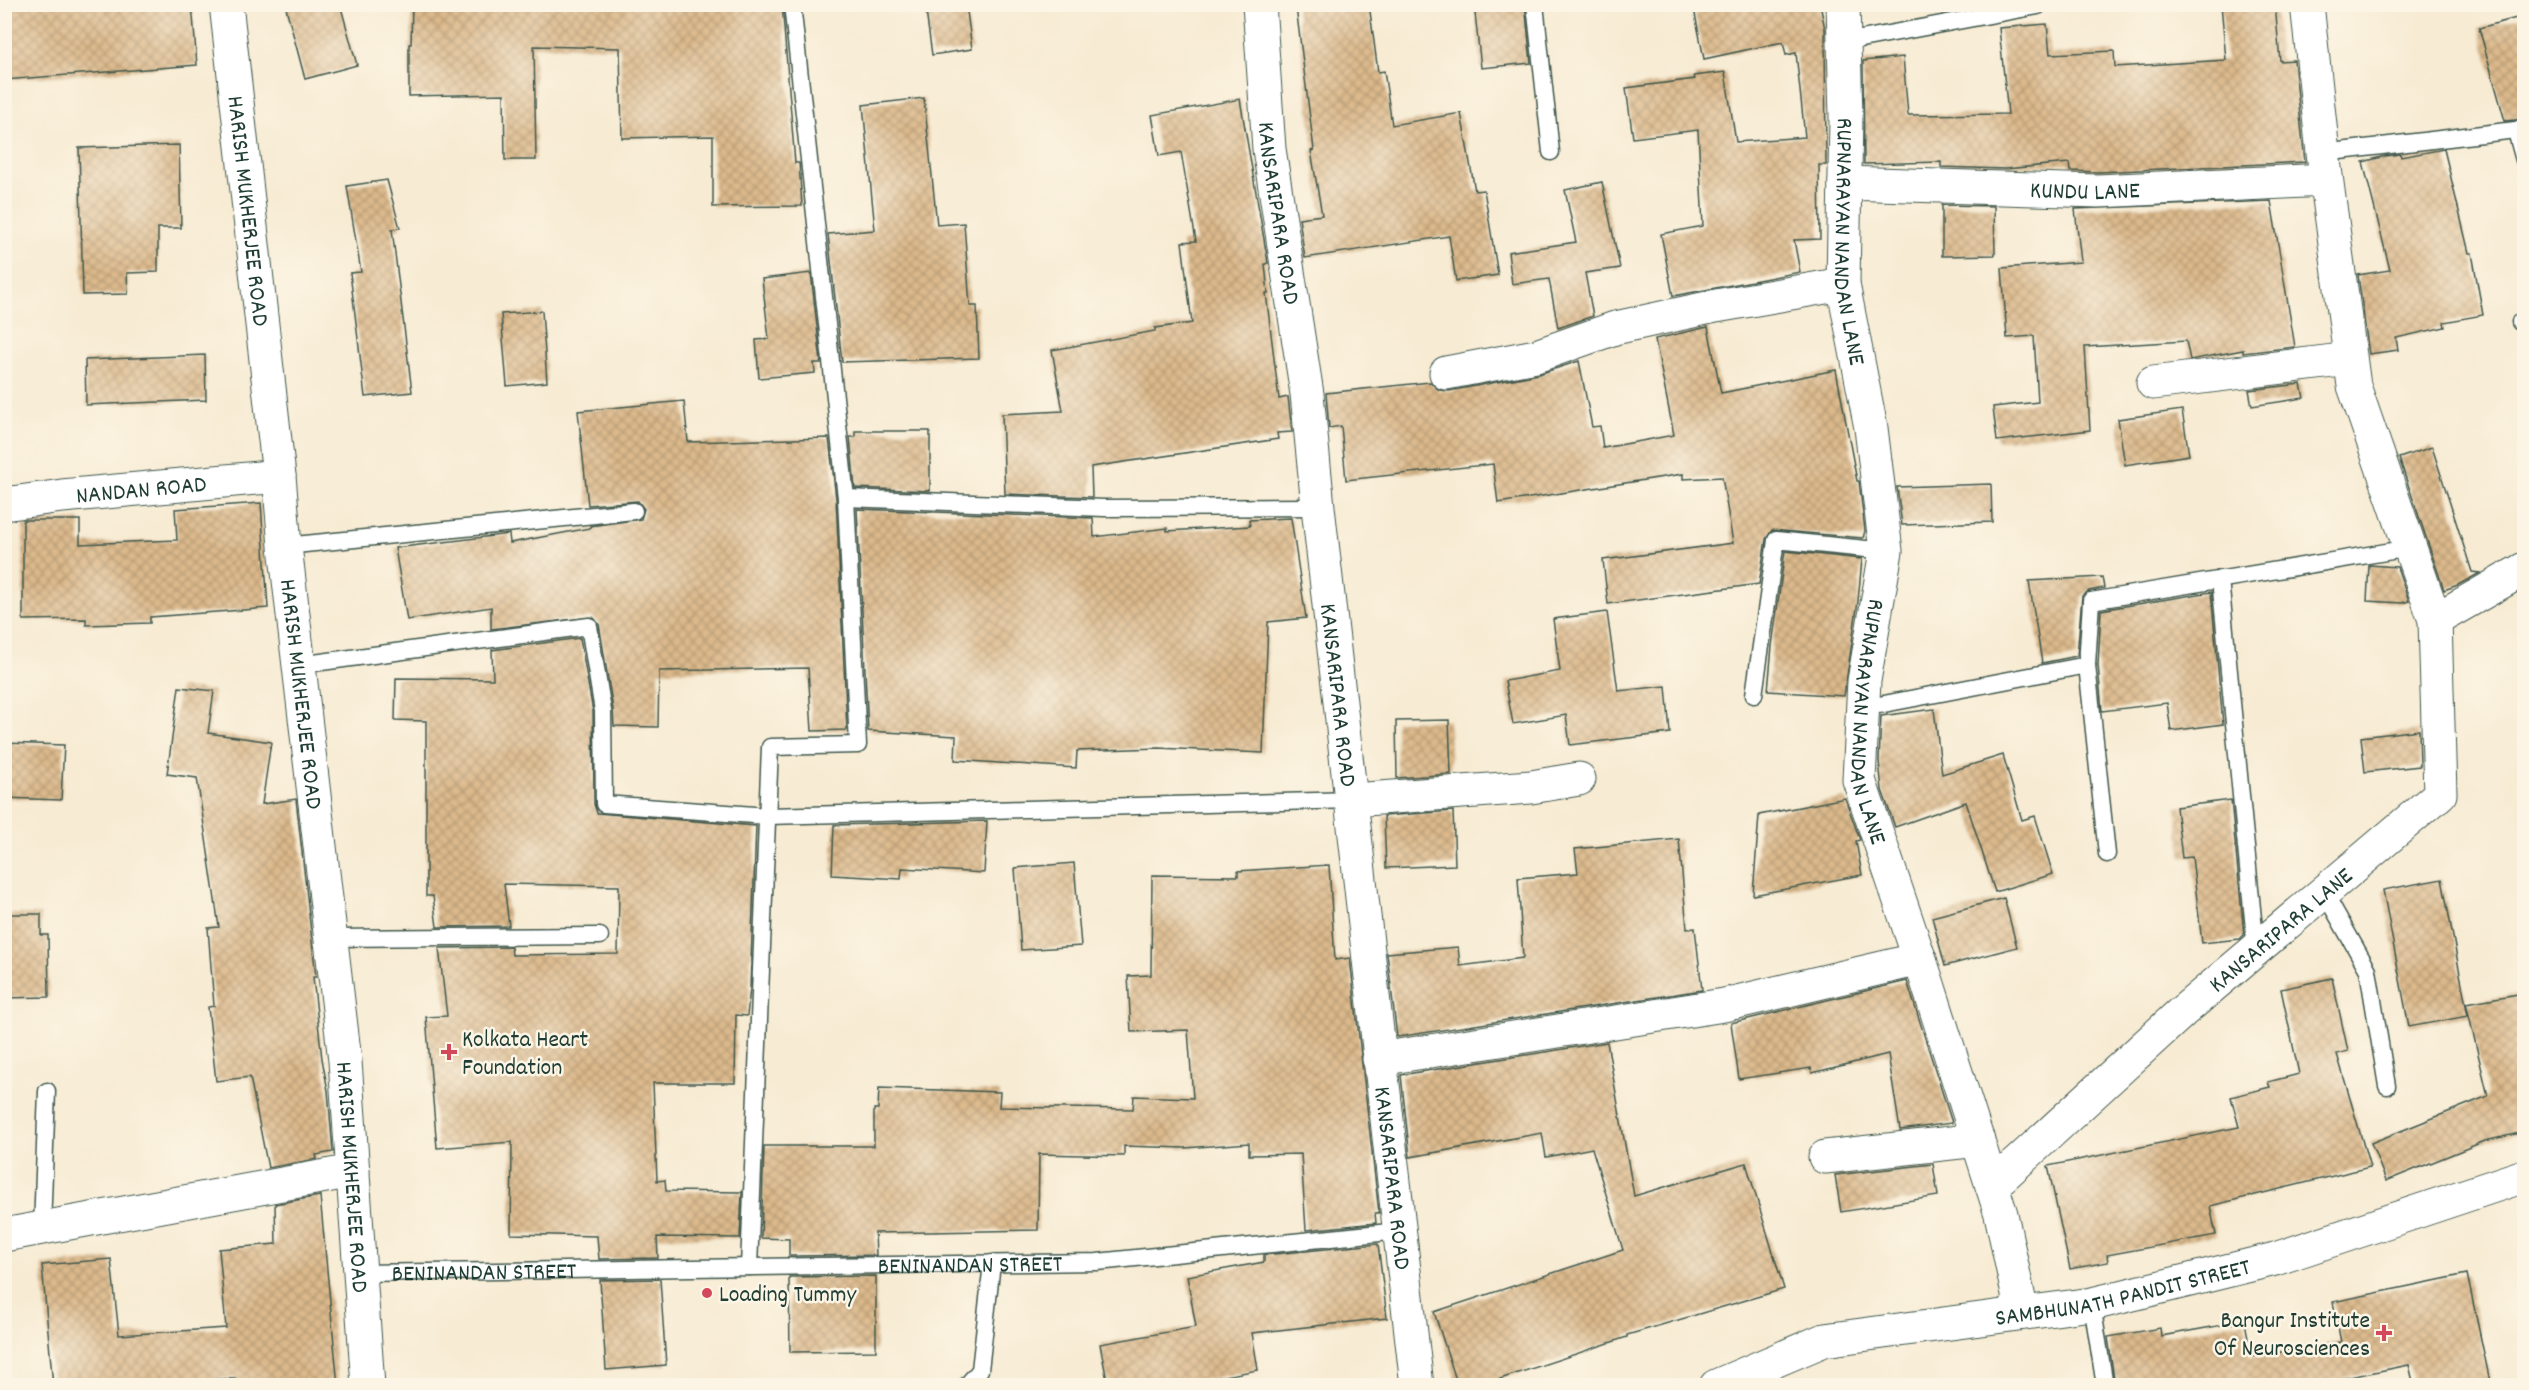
<svg xmlns="http://www.w3.org/2000/svg" width="2529" height="1390" font-family="Dekko,sans-serif">
<style>
.building{fill:url(#building-cross-hatch)}
.lines{fill:none;stroke-linecap:round;stroke-linejoin:round}
.service-casing{stroke:#3f574c;stroke-width:19}
.minor-casing{stroke:#3f574c;stroke-width:35}
.tertiary-casing{stroke:#3f574c;stroke-width:35}
.service{stroke:#fff;stroke-width:16}
.minor{stroke:#fff;stroke-width:33}
.tertiary{stroke:#fff;stroke-width:33}
.poi-dot{fill:#d1495b;stroke:#fcf5e5;stroke-width:2}
.labels{text-anchor:middle;stroke-width:5;stroke-linejoin:round;paint-order:stroke}
.street-label{font-size:24px;fill:#1f3d34;stroke:#fcf5e5}
.poi-label{font-size:24px;fill:#1f3d34;stroke:#fcf5e5;text-anchor:start}
</style>
<defs>
<pattern id="building-cross-hatch" width="8" height="8" patternUnits="userSpaceOnUse" patternTransform="scale(1.5)"><rect width="8" height="8" fill="#ddba8c"/><path d="M0 0l8 8M0 8l8-8" fill="none" stroke="#b39873"/></pattern>
</defs>
<rect width="100%" height="100%" fill="#fcf5e5"/>
<filter id="ink" filterUnits="userSpaceOnUse"><feTurbulence type="fractalNoise" baseFrequency=".0167" numOctaves="2"/><feDisplacementMap in="SourceGraphic" scale="12" xChannelSelector="R" yChannelSelector="G"/><feConvolveMatrix kernelMatrix="1 2 1 2 8 2 1 2 1" color-interpolation-filters="sRGB"/></filter>
<filter id="wash" filterUnits="userSpaceOnUse"><feTurbulence type="fractalNoise" baseFrequency=".008" numOctaves="4" result="noise"/><feDisplacementMap in="SourceGraphic" scale="24" xChannelSelector="R" yChannelSelector="G"/><feGaussianBlur stdDeviation="1.35" result="paint"/><feColorMatrix in="noise" values="0 0 0 0 0 0 0 0 0 0 0 0 0 0 0 0 0 1.4 0 .05"/><feComposite in="paint" operator="in"/></filter>
<g filter="url(#wash)">
<rect width="100%" height="100%" fill="#f7ebd3"/>
<g id="blocks">
<g class="building">
<path d="M4,4h188l5,61 -193,15z"/>
<path d="M285,4h55l17,61 -52,14z"/>
<path d="M412,4h370l13,159h4l3,43 -89,1v-71l-91,2 -2,-90 -86,-2 2,114h-31l-1,-66 -95,2v-52h2z"/>
<path d="M925,4h41l6,45 -40,6z"/>
<path d="M1317,4h52l9,68 6,-1 8,54 69,-12 14,78 9,-1 14,85 -42,6 -7,-45 -144,22 -6,-40 23,-3 -11,-64 3,-1 -18,-143z"/>
<path d="M1474,4h51l6,59 -50,5z"/>
<path d="M1693,4h127l5,25 1,136h-7l1,74 -26,1 6,32 -127,24 -12,-62 42,-8 -5,-96 -65,8 -7,-50 69,-9 -1,-3 31,-4 11,70 69,-5 -9,-84 -10,2 -3,-13 -79,17z"/>
<path d="M2221,4h54l5,57 14,-1 11,102 -207,10 -28,-1 -1,-8 -64,6 -64,-2v-5l-77,2 -1,-103 40,-4 5,58 100,-1 -9,-86 48,-4 3,30 64,-3 1,16 111,-7z"/>
<path d="M2524,16v103l-19,2 -26,-93z"/>
<path d="M924,98l13,127 27,-2 6,83h7l2,52 -137,4 -14,-128 47,-4 -12,-125z"/>
<path d="M1240,99l28,164 -3,1 3,29h-2l13,106 9,-2 4,35 -15,1 1,6 -187,28 1,30 -87,-3 -3,-80 61,-3 -11,-61 103,-19v-3l37,-5 -10,-81 14,-1 -15,-89 -22,4 -7,-41z"/>
<path d="M179,145l2,83h-23v44l-31,1 1,21 -45,1 -4,-147z"/>
<path d="M2444,149l25,104h3l11,62 -39,7 1,5 -49,11 2,12 -29,4 -11,-79 32,-5 -27,-108 22,-6 15,-2 1,3z"/>
<path d="M387,180l13,48 -8,1 20,163 -47,5 -15,-124 11,-1 -14,-86z"/>
<path d="M1602,182l18,86 -35,5 8,43 -35,12 -9,-49 -37,5 -4,-32 68,-10 -11,-52z"/>
<path d="M2271,201l24,146 -52,6v-3l-53,10 -4,-19 -101,6 5,83 -93,11 -4,-34 45,-5 -4,-66 -27,2 -5,-70 79,-6 -6,-53z"/>
<path d="M1942,205l52,1 1,49 -53,1z"/>
<path d="M811,273l10,90h-7l1,10 -56,5 -3,-38 13,-1 -7,-60z"/>
<path d="M542,311l5,71 -40,4 -6,-72z"/>
<path d="M1708,327l13,66 115,-23 21,111h2l6,50 -2,7 -91,-8 -6,9 -7,45 -151,20 -5,-44 130,-17 -11,-66 -39,2v-5l-185,29 -5,-39 -147,16 -5,-54 -12,2 -3,-35 104,-11 9,8 10,1 90,-17 40,-13 13,66 8,-1 3,22 71,-13 -19,-96z"/>
<path d="M205,355l1,45 -120,5 -1,-45z"/>
<path d="M2301,384l3,14 -52,8 -3,-16z"/>
<path d="M684,401l4,41 141,-4 7,61 11,231 -35,1 -4,-63 -149,3 -1,56 -44,-1 -1,-17 -14,-85 -6,-7 -102,12v-22l-84,13 -12,-72 114,-14 1,9 80,-15v-2l51,-7 3,-10 -6,-8 -50,4 -10,-94z"/>
<path d="M2182,410l7,45 -64,10 -7,-46z"/>
<path d="M855,431h75v60l-75,-3 -5,-51h5z"/>
<path d="M2432,447l40,125 8,1 -22,12 -14,5 -45,-132z"/>
<path d="M1991,484l1,38 -90,3 -5,-38z"/>
<path d="M261,503l7,105 -118,9v6l-64,2v-6l-63,1v-100h57v24l97,-4 -2,-31z"/>
<path d="M857,509l236,9 1,19 73,-9v3l83,-5 -1,-6 42,-2 15,100 -38,4 -5,131 -105,-5 -81,3 -1,17 -121,-8 1,-24 -88,-5z"/>
<path d="M1785,551l77,8 -4,42 -14,95 -76,-5 4,-45z"/>
<path d="M2369,565l28,2 12,34 -7,2 -35,-2z"/>
<path d="M2102,577l2,11 -15,3 -7,5 -5,60 -35,7 -13,-82z"/>
<path d="M2211,592l12,132 -52,7 -4,-28 -65,8 -4,-46 3,-55z"/>
<path d="M1607,612l11,79 48,-5 4,47 -100,12 -4,-30 -53,9 -8,-43 55,-10 -7,-52z"/>
<path d="M580,638l13,74 1,92 3,9 159,13 -6,162 -3,28 -11,-1 -1,68h-82l4,98 8,-1 1,11 76,1 -2,46 -83,-1 1,21 -59,1 -2,-23 -86,-2 1,-92 -75,6 -11,-131 21,-1 -8,-68 72,-1 1,8 106,-1 1,-68 -115,-2 5,42 -72,1 -4,-31h-7v-175l-31,-1 1,-42 97,1 -1,-29z"/>
<path d="M179,687l35,4 -6,42 63,9 -9,62 34,-5 20,178h-3l9,82 6,32 5,61 -17,3 1,4 -49,9 -18,-91 -34,4 -8,-74 6,-1 -6,-78 11,-1 -22,-149 -30,-4z"/>
<path d="M1934,709l8,65 61,-19 19,65 13,-4 18,58 -58,18 -29,-90 -71,25 -13,-37 -3,-29 2,-45z"/>
<path d="M1449,720l2,54 -54,4 -1,-57z"/>
<path d="M2419,730l1,36 -55,6 -4,-35z"/>
<path d="M4,743l60,2 -3,55 -57,-2z"/>
<path d="M1845,798l15,42 -4,1 6,34 -109,20 6,-80z"/>
<path d="M2231,800l13,135 -4,4 -38,4 -10,-86 -10,1 -6,-51z"/>
<path d="M1453,811l2,54 -69,3 -2,-52z"/>
<path d="M987,821l-3,52 -82,-5 -1,11 -69,-4 2,-50z"/>
<path d="M1679,839l8,90 8,-1 7,62 -305,47 -10,-84 71,-6 2,19 63,-8 -5,-80 60,-5 -3,-24z"/>
<path d="M1074,863l7,83 -60,4 -6,-82z"/>
<path d="M1329,865l6,95 15,-2 29,255h-4l1,10 -70,7 -5,-76 -52,1v-12l-64,5 -61,-2v10l-85,-2 -1,76 -163,3 1,22 -87,1v-17l-28,-1 3,-92h110v-37h4l1,-21 121,4 -1,15 134,2 1,-13 59,2 -5,-68 -57,2 -3,-56 23,-1 1,-100 86,1v-5z"/>
<path d="M2442,879l26,137 -59,11 -26,-137z"/>
<path d="M2004,898l13,49 -72,19 -13,-49z"/>
<path d="M4,914h37v21h7l1,62 -45,1z"/>
<path d="M2332,978l16,73 -11,3 33,113 -160,39 6,29 -109,20 1,7 -38,7 -22,-103 191,-39 -8,-30 39,-10 -2,-5 31,-8 -18,-85z"/>
<path d="M1907,981l45,142 -52,7 -12,-76 -76,19 -1,-5 -72,11 -8,-56z"/>
<path d="M2524,993v139l-39,9 -99,40 -15,-38 117,-47 -22,-93z"/>
<path d="M1607,1042l27,154 112,-33 38,126 -157,46v2l-148,49h-21l-24,-74 189,-62 -31,-102 -46,9 -4,-24 -132,24 -9,-82z"/>
<path d="M1933,1164l5,32 -97,16 -6,-37z"/>
<path d="M320,1196l18,190h-102l-1,-8 -108,8h-74l-11,-121 69,-6 8,76 107,-7 -7,-79 57,-5 -1,-40z"/>
<path d="M1378,1244l9,74 -135,15 6,37 -89,16h-61l-8,-42 96,-17 -9,-51 77,-14v-7z"/>
<path d="M2467,1274l24,112h-77l-5,-21 -74,15 1,6h-221l-7,-49 52,-9 1,8 84,-15 6,36 90,-15 -8,-40z"/>
<path d="M876,1276v75l-86,1 -1,-75z"/>
<path d="M660,1279l6,86 -60,5 -6,-90z"/>
</g>
</g>
</g>
<g filter="url(#ink)">
<use href="#blocks" fill-opacity="0" stroke="#3f574c" stroke-width="1.5"/>
<g class="lines">
<defs>
<g id="service">
<path d="M1535,4l16,148"/>
<path d="M1845,42l193,-36"/>
<path d="M2516,131l8,29"/>
<path d="M2323,153l201,-24"/>
<path d="M2520,322l4,-3"/>
<path d="M846,498l258,10 214,-1"/>
<path d="M285,546l349,-35"/>
<path d="M2220,579l36,371"/>
<path d="M299,665l290,-39 14,85 1,93 164,12 584,-16"/>
<path d="M2087,665l4,-64 319,-53"/>
<path d="M1754,695l22,-155 110,11"/>
<path d="M1863,708l224,-43 20,189"/>
<path d="M2324,892l44,78 19,116"/>
<path d="M331,938l269,-2"/>
<path d="M42,1228l5,-137"/>
<path d="M749,1267l21,-520 88,-2 -12,-247 -54,-494"/>
<path id="s1" d="M360,1273l737,-11 302,-31"/>
<path d="M2092,1304l13,82"/>
<path d="M966,1386l14,-16 12,-107"/>
</g>
<g id="minor">
<path id="s2" d="M226,4l53,472 6,70 60,515 23,325"/>
<path id="s3" d="M1259,4l10,145 38,245 11,113 99,879"/>
<path id="s4" d="M1843,4l3,113 -3,167 28,144 15,123 -22,130 -5,99 67,198 75,236 21,99"/>
<path id="s5" d="M1845,183l253,8 228,-11"/>
<path d="M1446,373l90,-17 79,-28 101,-22 127,-22"/>
<path d="M2153,383l197,-24"/>
<path id="s6" d="M4,504l58,-8 217,-20"/>
<path d="M2435,620l89,-51"/>
<path d="M1352,800l179,-13 48,-8"/>
<path d="M1379,1059l345,-54 196,-46"/>
<path d="M1825,1157l153,-17"/>
<path id="s7" d="M1992,1186l190,-174 258,-218 -5,-174 -81,-234 -31,-233 -16,-149"/>
<path d="M4,1235l349,-64"/>
</g>
<g id="tertiary">
<path id="s8" d="M1716,1386l108,-46 268,-36 183,-45 249,-83"/>
</g>
</defs>
<use href="#service" class="service-casing"/>
<use href="#minor" class="minor-casing"/>
<use href="#tertiary" class="tertiary-casing"/>
<use href="#service" class="service"/>
<use href="#minor" class="minor"/>
<use href="#tertiary" class="tertiary"/>
</g>
</g>
<g class="poi-dot">
<path d="M446 1043h6v6h6v6h-6v6h-6v-6h-6v-6h6z"/>
<circle cx="707" cy="1293" r="6"/>
<path d="M2381 1324h6v6h6v6h-6v6h-6v-6h-6v-6h6z"/>
</g>
<g class="labels">
<g class="street-label">
<text dy="8" stroke="none"><textPath href="#s5" startOffset="240">KUNDU LANE</textPath></text>
<text dy="8" stroke="none"><textPath href="#s2" startOffset="208">HARISH MUKHERJEE ROAD</textPath></text>
<text dy="8" stroke="none"><textPath href="#s3" startOffset="210">KANSARIPARA ROAD</textPath></text>
<text dy="8" stroke="none"><textPath href="#s4" startOffset="238">RUPNARAYAN NANDAN LANE</textPath></text>
<text dy="8" stroke="none"><textPath href="#s6" startOffset="138">NANDAN ROAD</textPath></text>
<text dy="8" stroke="none"><textPath href="#s2" startOffset="694">HARISH MUKHERJEE ROAD</textPath></text>
<text dy="8" stroke="none"><textPath href="#s3" startOffset="696">KANSARIPARA ROAD</textPath></text>
<text dy="8" stroke="none"><textPath href="#s4" startOffset="724">RUPNARAYAN NANDAN LANE</textPath></text>
<text dy="8" stroke="none"><textPath href="#s7" startOffset="386">KANSARIPARA LANE</textPath></text>
<text dy="8" stroke="none"><textPath href="#s2" startOffset="1180">HARISH MUKHERJEE ROAD</textPath></text>
<text dy="8" stroke="none"><textPath href="#s3" startOffset="1182">KANSARIPARA ROAD</textPath></text>
<text dy="8" stroke="none"><textPath href="#s1" startOffset="610">BENINANDAN STREET</textPath></text>
<text dy="8" stroke="none"><textPath href="#s1" startOffset="124">BENINANDAN STREET</textPath></text>
<text dy="8" stroke="none"><textPath href="#s8" startOffset="420">SAMBHUNATH PANDIT STREET</textPath></text>
</g>
<g class="poi-label">
<text x="462" y="1046">Kolkata Heart<tspan x="462" dy="28">Foundation</tspan></text>
<text x="719" y="1301">Loading Tummy</text>
<text x="2370" y="1327" text-anchor="end">Bangur Institute<tspan x="2370" dy="28">Of Neurosciences</tspan></text>
</g>
</g>
<rect width="2529" height="1390" fill="none" stroke="#fcf5e5" stroke-width="24"/>
</svg>
